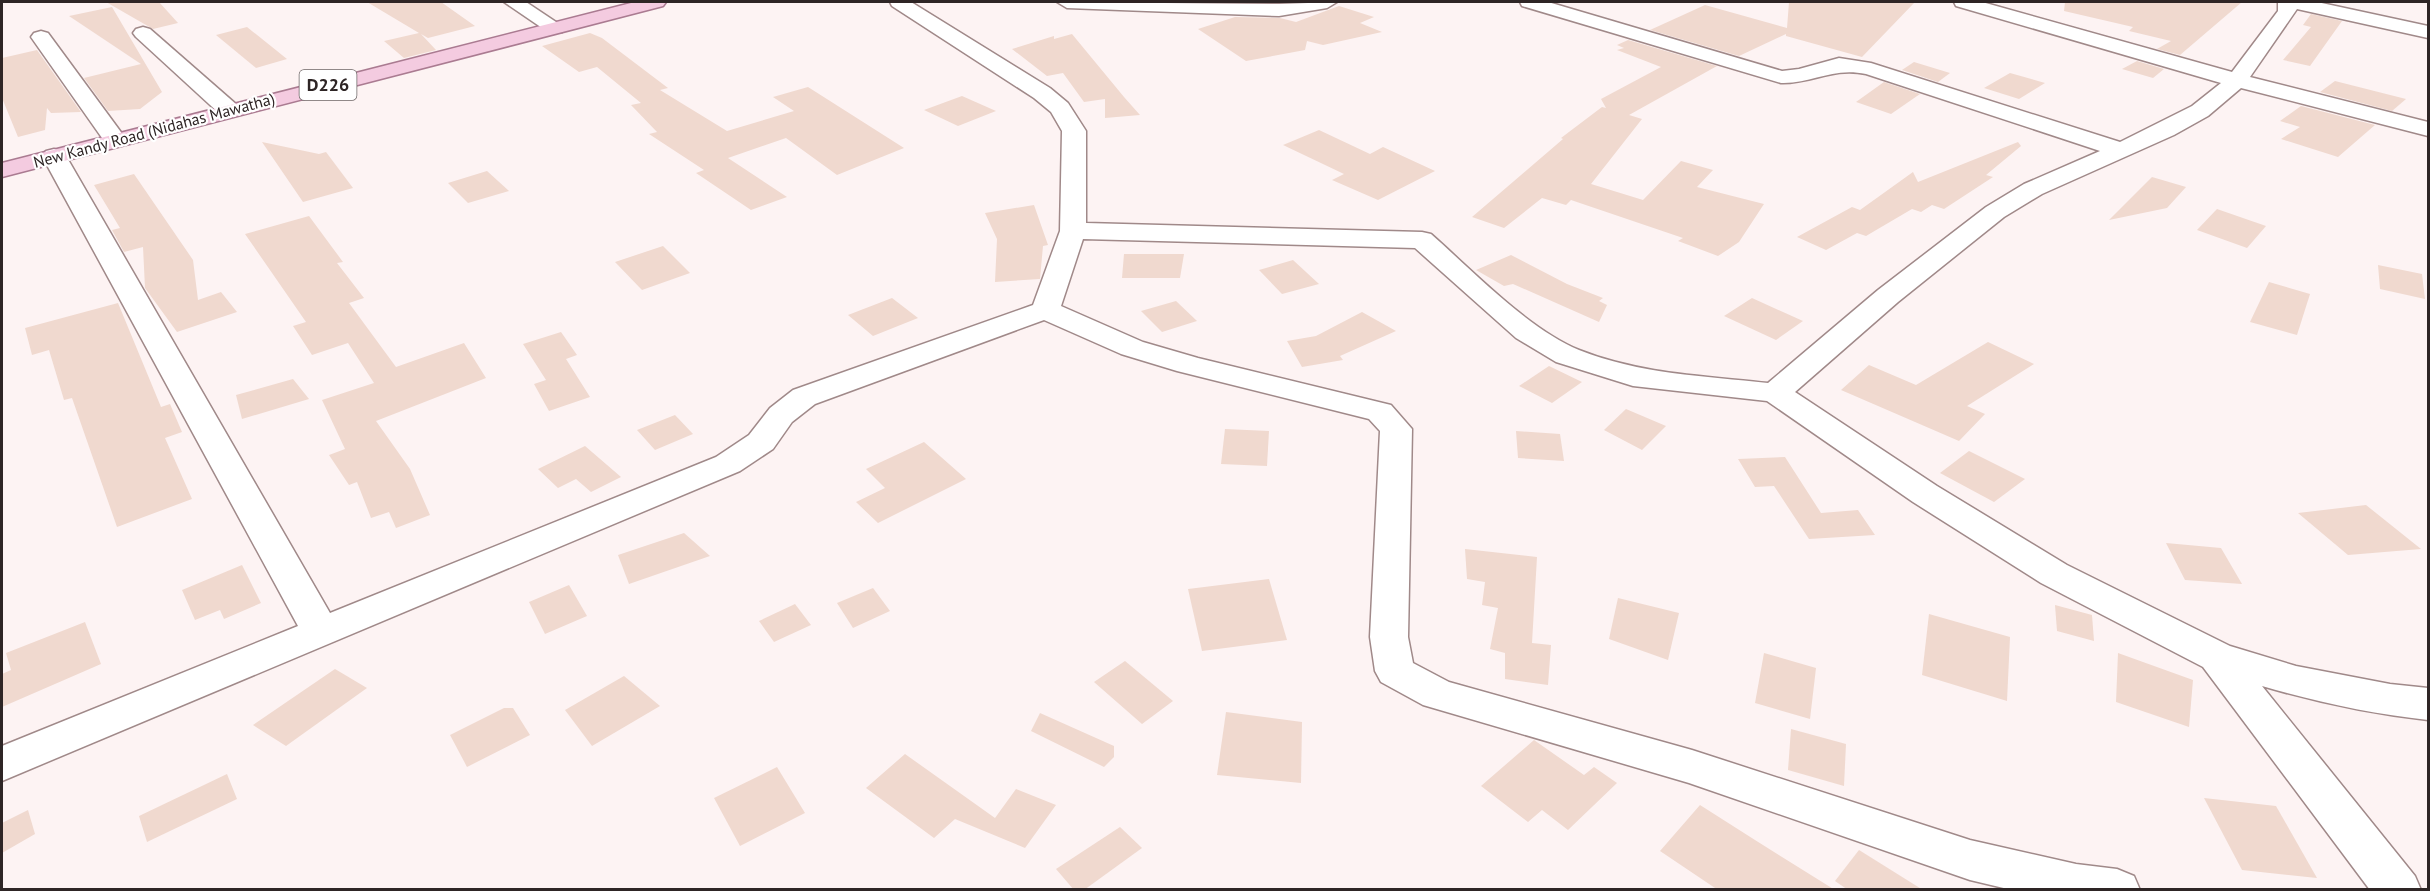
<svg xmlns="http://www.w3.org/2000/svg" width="2430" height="891" font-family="'PT Sans',sans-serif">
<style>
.building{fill:#f0d9cf}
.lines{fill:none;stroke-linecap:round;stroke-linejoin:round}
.minor-casing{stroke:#a08989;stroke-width:3}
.primary-casing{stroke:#aa7b91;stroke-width:3}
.minor{fill:#fff;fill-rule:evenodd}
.primary{fill:#f4cbe0;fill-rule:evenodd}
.labels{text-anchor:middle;stroke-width:4.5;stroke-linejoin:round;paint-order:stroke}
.far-street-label{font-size:16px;fill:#2e2525;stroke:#fff}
.shield{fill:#fff;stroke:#6d6666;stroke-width:1.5}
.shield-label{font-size:18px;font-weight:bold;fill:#2e2525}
</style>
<rect width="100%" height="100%" fill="#fdf3f3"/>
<g class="building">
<path d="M106,2h53l19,21 -25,6z"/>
<path d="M367,2h74l34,24 -47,12 -7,-4 15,16 -32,8 -20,-17 35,-8z"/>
<path d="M1789,2h126l-53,55 -76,-21v-2l-47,22 -89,-26 55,-25 82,23z"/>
<path d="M2065,2h177l-62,53 -23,-6 14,-8 -42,-10 4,-4 -69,-16z"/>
<path d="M1339,6l35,11 -14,6 22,9 -59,13 -16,-4 -2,9 -59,11 -48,-32 37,-12 45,1 16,4z"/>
<path d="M112,7l50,85 -22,17 -32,2 -24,-33 57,-14 -72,-48z"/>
<path d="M2311,14l31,7 -32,45 -27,-6 28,-33 -8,-2z"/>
<path d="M247,27l40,32 -31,9 -40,-33z"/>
<path d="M590,33l12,5 66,50 -8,2 67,41 67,-20 -21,-14 35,-10 96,61 -67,27 -51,-37 -58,20 59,39 -36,13 -55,-37 8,-3 -55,-36 8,-2 -26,-27 10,-2 -44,-36 -18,5 -37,-26z"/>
<path d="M1072,34l52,63 16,18 -35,3v-19l-21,3 -21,-29 -16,3 -35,-27 42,-13v3z"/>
<path d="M1628,40l89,26 -88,49 13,4 -51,65 52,16 38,-39 32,9 -16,17 67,17 -25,38 -21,14 -40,-15 5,-3 -112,-38 -5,5 -24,-7 -38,30 -32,-11 91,-78 -2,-1 41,-31 4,1 -5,-9 60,-32 -44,-17 7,-2 -7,-3z"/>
<path d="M37,50l44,62 -30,1 -4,-5 -2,22 -27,7 -16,-39v-40z"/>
<path d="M2137,61l27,8 -11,9 -31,-9z"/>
<path d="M1914,62l36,11 -12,9 -36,-12z"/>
<path d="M2010,73l35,10 -26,16 -35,-11z"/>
<path d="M2335,81l71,18 -14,12 -72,-19z"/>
<path d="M1884,82l36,12 -29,20 -35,-12z"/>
<path d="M962,96l34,15 -38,15 -34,-16z"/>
<path d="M2301,106l74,19 -37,32 -57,-18 19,-12 -20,-6z"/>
<path d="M1319,130l51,24 13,-7 52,24 -57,29 -46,-20 12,-6 -61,-29z"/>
<path d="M262,142l57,12 7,-2 27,36 -50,14z"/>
<path d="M2018,142l3,4 -35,29 7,2 -49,32 -12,-4 -11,7 -9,-3 -46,27 -9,-3 -31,17 -29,-13 55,-30 8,3 53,-38 5,10z"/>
<path d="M487,171l22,20 -41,12 -20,-20z"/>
<path d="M134,174l59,86 5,40 23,-8 16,20 -60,20 -32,-44 -2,-41 -19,5 -12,-22 8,-2 -26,-43z"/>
<path d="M2152,177l34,10 -19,21 -58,12z"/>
<path d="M1034,205l14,40 -5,1 -3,33 -45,3 2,-43 -12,-26z"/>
<path d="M2217,209l49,17 -19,22 -50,-18z"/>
<path d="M309,216l34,46 -6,1 27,35 -15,5 47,64 68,-24 22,35 -110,43 34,48 20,46 -34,13 -7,-16 -18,6 -14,-36 -8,3 -20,-30 16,-6 -23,-49 52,-17 -26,-40 -36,12 -19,-29 13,-4 -61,-88z"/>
<path d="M663,246l27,27 -48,17 -27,-28z"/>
<path d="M1124,254h60l-4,24h-58z"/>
<path d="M1511,255l56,29 36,14 -4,3 8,4 -8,17 -86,-38 -9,2 -28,-16z"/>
<path d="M1293,260l26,24 -37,10 -23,-24z"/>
<path d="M2378,265l44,9 3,25 -45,-10z"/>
<path d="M2269,282l41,12 -13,41 -47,-13z"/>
<path d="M892,298l26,20 -45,18 -25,-21z"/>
<path d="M1752,298l51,23 -27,19 -52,-24z"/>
<path d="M1176,301l21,20 -35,11 -21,-21z"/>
<path d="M118,303l43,104 9,-3 12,28 -17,6 27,61 -75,28 -45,-129 -8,2 -15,-50 -17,5 -7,-27z"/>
<path d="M1362,312l34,19 -56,25 3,4 -41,7 -15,-26 29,-5z"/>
<path d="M561,332l16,23 -11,4 24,38 -41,14 -15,-27 12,-4 -23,-36z"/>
<path d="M1988,342l46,22 -67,42 18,8 -26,27 -118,-51 28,-25 47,20z"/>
<path d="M1549,366l33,16 -30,21 -33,-17z"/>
<path d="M293,379l16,20 -67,20 -6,-24z"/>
<path d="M1626,409l40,17 -24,24 -38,-20z"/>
<path d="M675,415l18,19 -38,16 -18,-20z"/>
<path d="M1225,429l44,2 -2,35 -46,-2z"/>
<path d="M1516,431l44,3 4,27 -46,-3z"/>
<path d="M924,442l42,37 -88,44 -22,-21 29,-14 -19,-19z"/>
<path d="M585,446l36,31 -30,15 -15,-13 -18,9 -20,-19z"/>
<path d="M1969,451l56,28 -31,23 -54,-29z"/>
<path d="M1785,457l36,56 37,-3 17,25 -66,4 -35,-53 -19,1 -17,-28z"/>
<path d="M2366,505l55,44 -73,6 -50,-42z"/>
<path d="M684,533l26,23 -81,28 -11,-29z"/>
<path d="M2166,543l55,5 21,36 -57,-4z"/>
<path d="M1465,549l72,8 -5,86 19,2 -3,40 -43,-6v-26l-15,-4 8,-41 -16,-3 3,-23 -18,-3z"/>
<path d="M242,565l19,38 -37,16 -4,-9 -25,10 -13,-30z"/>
<path d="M1269,579l18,61 -85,11 -14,-62z"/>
<path d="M569,585l18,31 -42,18 -16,-32z"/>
<path d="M873,588l17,23 -37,17 -16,-25z"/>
<path d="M1618,598l61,15 -11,47 -59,-21z"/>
<path d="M795,604l16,21 -37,17 -15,-21z"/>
<path d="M2055,605l37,10 2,26 -37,-10z"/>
<path d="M1929,614l81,23 -3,64 -85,-26z"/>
<path d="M85,622l16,42 -99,43v-33l9,-4 -5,-17z"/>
<path d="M1764,653l52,15 -6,51 -55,-16z"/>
<path d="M2118,653l75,27 -4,47 -73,-25z"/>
<path d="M1125,661l48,40 -31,23 -48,-42z"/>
<path d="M335,669l32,19 -81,58 -33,-21z"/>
<path d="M624,676l36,30 -68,40 -27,-36z"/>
<path d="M504,708h9l17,27 -63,32 -17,-32z"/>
<path d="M1226,712l76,10 -1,61 -84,-8z"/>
<path d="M1040,713l74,33v11l-10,10 -73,-36z"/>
<path d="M1791,729l55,15 -2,42 -56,-16z"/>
<path d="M1534,740l50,35 10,-8 23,16 -49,47 -26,-20 -14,12 -47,-36z"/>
<path d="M905,754l90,64 21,-29 40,16 -31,43 -70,-29 -21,19 -68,-50z"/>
<path d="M777,767l28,46 -65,33 -26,-48z"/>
<path d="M227,774l10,25 -90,43 -8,-26z"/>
<path d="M2204,798l72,8 41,72 -75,-8z"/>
<path d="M1700,805l55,35 80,50h-117l-58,-39z"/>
<path d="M28,810l7,24 -33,19v-30z"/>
<path d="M1120,827l22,21 -58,42h-10l-18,-21z"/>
<path d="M1859,850l64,40h-75l-13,-9z"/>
</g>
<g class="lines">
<defs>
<g id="minor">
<path d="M504,2h22l39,26 -3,4h-14z"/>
<path d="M890,2h21l139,86 18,15 18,28v92l336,9 9,2c42,37 97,95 148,116 60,24 126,26 189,33l110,-93 108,-83 38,-23 76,-33 -234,-77c-35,-7 -53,10 -85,9l-259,-77 -2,-4h28l234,69 17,-2 40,-11 32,5 249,79 72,-36 29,-23 -265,-77 -2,-4h28l250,70 46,-61v-9h39l111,24v12l-131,-29 -47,68 178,45v14l-187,-48 -33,28 -34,19 -132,59 -38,23 -106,85 -103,90 142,94 130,79 163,81 66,20 94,18 38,4v32c-56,-6 -112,-18 -166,-34l153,190 6,14h-51l-167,-223 -162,-84 -128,-81 -146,-101 -134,-15 -77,-24 -40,-24 -101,-90 -332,-9 -22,67 82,36 55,16 193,47 21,24 -4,208 5,26 36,19 243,68 278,90 106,24 41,5 17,7 6,14h-128l-42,-10 -281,-97 -266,-78 -42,-23 -6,-11 -5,-34 10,-206 -11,-12 -192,-48 -56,-17 -77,-34 -229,84 -23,18 -19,27 -33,22 -738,310v-35l296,-120 -256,-470 4,-5 8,-2 8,2 4,5 264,457 386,-156 33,-22 21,-27 23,-18 240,-85 27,-74 2,-100 -11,-19 -17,-14 -142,-92z"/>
<path d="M1057,2l222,2 58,-2 -10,6 -48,8 -212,-8z"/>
<path d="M143,27l7,2 87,76 3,5 -3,5h-16l-85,-78 -3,-4 3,-4z"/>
<path d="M41,31l7,2 75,102 4,5 -4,5h-16l-76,-108 3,-4z"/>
</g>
<path id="primary" d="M635,2h31l-3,4 -661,171v-14z"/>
</defs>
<use href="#minor" class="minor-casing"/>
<use href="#primary" class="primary-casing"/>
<use href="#minor" class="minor"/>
<use href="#primary" class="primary"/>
</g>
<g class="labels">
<g class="far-street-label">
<text transform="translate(154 130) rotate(-15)" y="6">New Kandy Road (Nidahas Mawatha)</text>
</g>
<rect class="shield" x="299.5" y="70" width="57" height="30" rx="4.5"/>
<g class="shield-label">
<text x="328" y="91">D226</text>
</g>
</g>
<rect width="2430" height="891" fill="none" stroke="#2e2525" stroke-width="6"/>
</svg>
